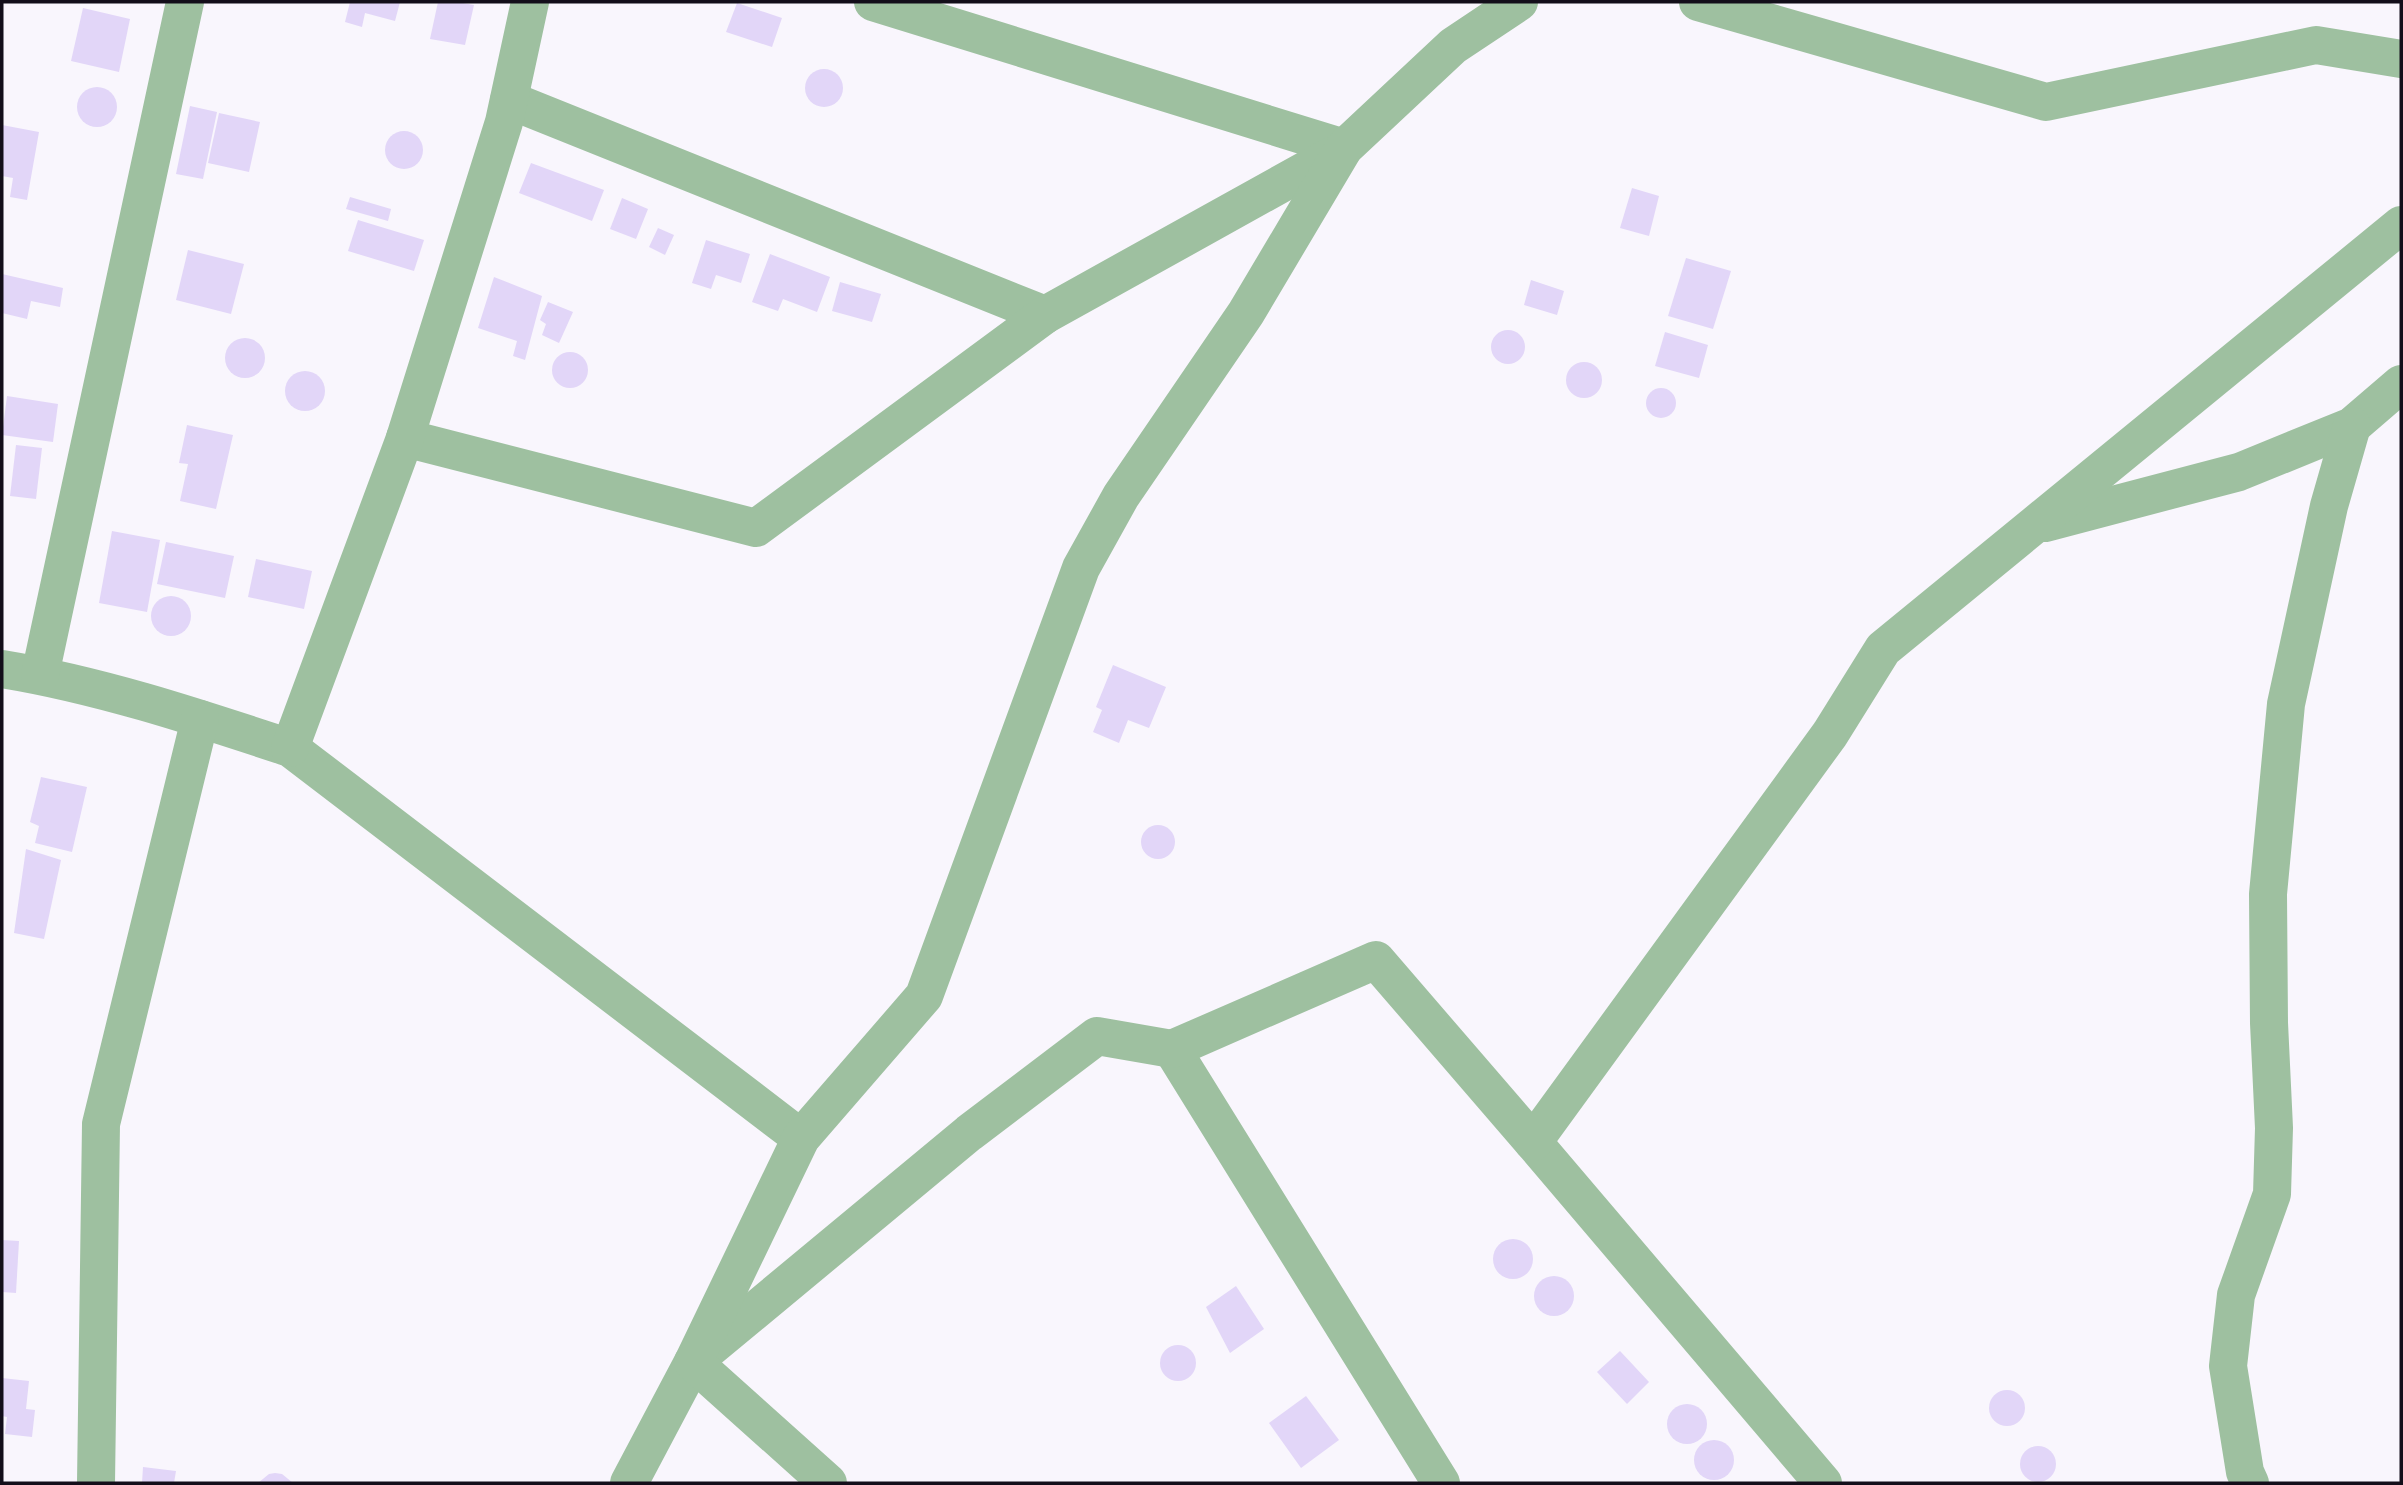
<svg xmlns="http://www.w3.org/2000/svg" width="2403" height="1485" font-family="'Archivo Narrow',sans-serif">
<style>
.building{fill:#e2d6f8}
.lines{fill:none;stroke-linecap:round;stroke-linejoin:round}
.minor{stroke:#9ec0a0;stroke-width:38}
</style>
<rect width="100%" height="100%" fill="#f9f6fd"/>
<g class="building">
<path d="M350,2h50l-5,19 -30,-8 -3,14 -17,-5z"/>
<path d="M438,2h19l17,3 -9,40 -35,-6z"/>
<path d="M737,3l45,15 -10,29 -46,-15z"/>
<path d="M83,8l47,11 -11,53 -48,-11z"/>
<circle cx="824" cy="88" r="19"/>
<circle cx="97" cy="107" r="20"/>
<path d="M190,106l27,6 -14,67 -27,-5z"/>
<path d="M219,113l41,9 -11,50 -41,-9z"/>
<path d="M2,125l37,7 -12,68 -17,-3 3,-19 -11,-2z"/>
<circle cx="404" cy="150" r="19"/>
<path d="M531,163l73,27 -12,31 -73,-28z"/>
<path d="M1632,188l27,8 -10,40 -29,-8z"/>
<path d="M350,197l41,12 -3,12 -42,-12z"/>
<path d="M622,198l26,11 -12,30 -26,-10z"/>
<path d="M358,220l66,20 -10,31 -66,-20z"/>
<path d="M658,228l16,7 -9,20 -16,-8z"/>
<path d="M706,240l44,14 -9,29 -25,-8 -5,14 -19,-6z"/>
<path d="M188,250l56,14 -13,50 -55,-14z"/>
<path d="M770,254l60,23 -13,35 -34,-13 -5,12 -26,-9z"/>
<path d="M1686,258l45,13 -18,58 -45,-13z"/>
<path d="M2,274l61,14 -3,19 -29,-6 -4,18 -25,-6z"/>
<path d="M494,277l48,19 -17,64 -12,-4 4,-15 -39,-13z"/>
<path d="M1531,280l33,11 -7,24 -33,-10z"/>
<path d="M840,282l41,12 -9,28 -40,-11z"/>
<path d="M548,302l25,10 -14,31 -17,-8 4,-11 -6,-4z"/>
<circle cx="1508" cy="347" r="17"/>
<path d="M1665,332l43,13 -9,33 -44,-12z"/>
<circle cx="245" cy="358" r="20"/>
<circle cx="570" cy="370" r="18"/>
<circle cx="1584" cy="380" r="18"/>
<circle cx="305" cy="391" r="20"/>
<circle cx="1661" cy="403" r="15"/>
<path d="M7,396l51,8 -5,38 -51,-7z"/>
<path d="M187,425l46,10 -17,74 -36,-8 8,-37 -9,-1z"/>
<path d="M16,445l26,3 -6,51 -26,-3z"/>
<path d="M112,531l48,9 -13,72 -48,-9z"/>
<path d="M166,542l68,14 -9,42 -68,-14z"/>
<path d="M256,559l56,12 -8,38 -56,-12z"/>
<circle cx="171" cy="616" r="20"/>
<path d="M1113,665l53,22 -17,41 -21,-8 -9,23 -26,-11 9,-22 -6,-3z"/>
<path d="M41,777l46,10 -15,65 -37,-9 4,-17 -9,-4z"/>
<circle cx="1158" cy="842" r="17"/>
<path d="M26,849l35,11 -17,79 -30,-6z"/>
<circle cx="1513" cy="1259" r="20"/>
<path d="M2,1240l17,1 -3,52 -14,-1z"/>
<circle cx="1554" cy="1296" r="20"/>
<path d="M1236,1286l28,43 -34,24 -24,-46z"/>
<circle cx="1178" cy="1363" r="18"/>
<path d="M1620,1351l29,31 -22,22 -30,-32z"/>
<path d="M2,1378l27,3 -3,28 9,1 -3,27 -27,-3 2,-17 -5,-1z"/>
<circle cx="2007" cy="1408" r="18"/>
<path d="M1306,1396l33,44 -38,28 -32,-45z"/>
<circle cx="1687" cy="1424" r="20"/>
<circle cx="1714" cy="1460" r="20"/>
<circle cx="2038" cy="1464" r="18"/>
<path d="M143,1467l33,4 -2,12h-32z"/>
<path d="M275,1473l7,1 11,9h-35l11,-9z"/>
</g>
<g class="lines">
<g class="minor">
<path d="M873,2l471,146"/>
<path d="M1698,2l348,100 270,-57 85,14"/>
<path d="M509,100l536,215"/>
<path d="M405,438l351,90 289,-213 297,-165"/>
<path d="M2045,523l194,-51 113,-46 49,-42"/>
<path d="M2,669c98,16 194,48 288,79l511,390"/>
<path d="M40,675l145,-673"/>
<path d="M290,748l115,-310 99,-316 26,-120"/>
<path d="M1172,1049l269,434"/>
<path d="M1533,1142l290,341"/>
<path d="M96,1483l5,-359 99,-405"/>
<path d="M629,1483l64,-121 276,-229 128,-97 75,13 204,-89 157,182 297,-408 53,-85 518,-424"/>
<path d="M828,1483l-135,-121 108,-224 123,-142 157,-428 40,-72 125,-183 98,-165 109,-102 66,-44"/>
<path d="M2250,1483l-5,-11 -17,-106 8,-71 36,-101 2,-66 -5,-105 -1,-129 18,-190 43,-198 23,-80"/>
</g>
</g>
<rect width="2403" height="1485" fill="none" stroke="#130e1a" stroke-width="7"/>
</svg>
